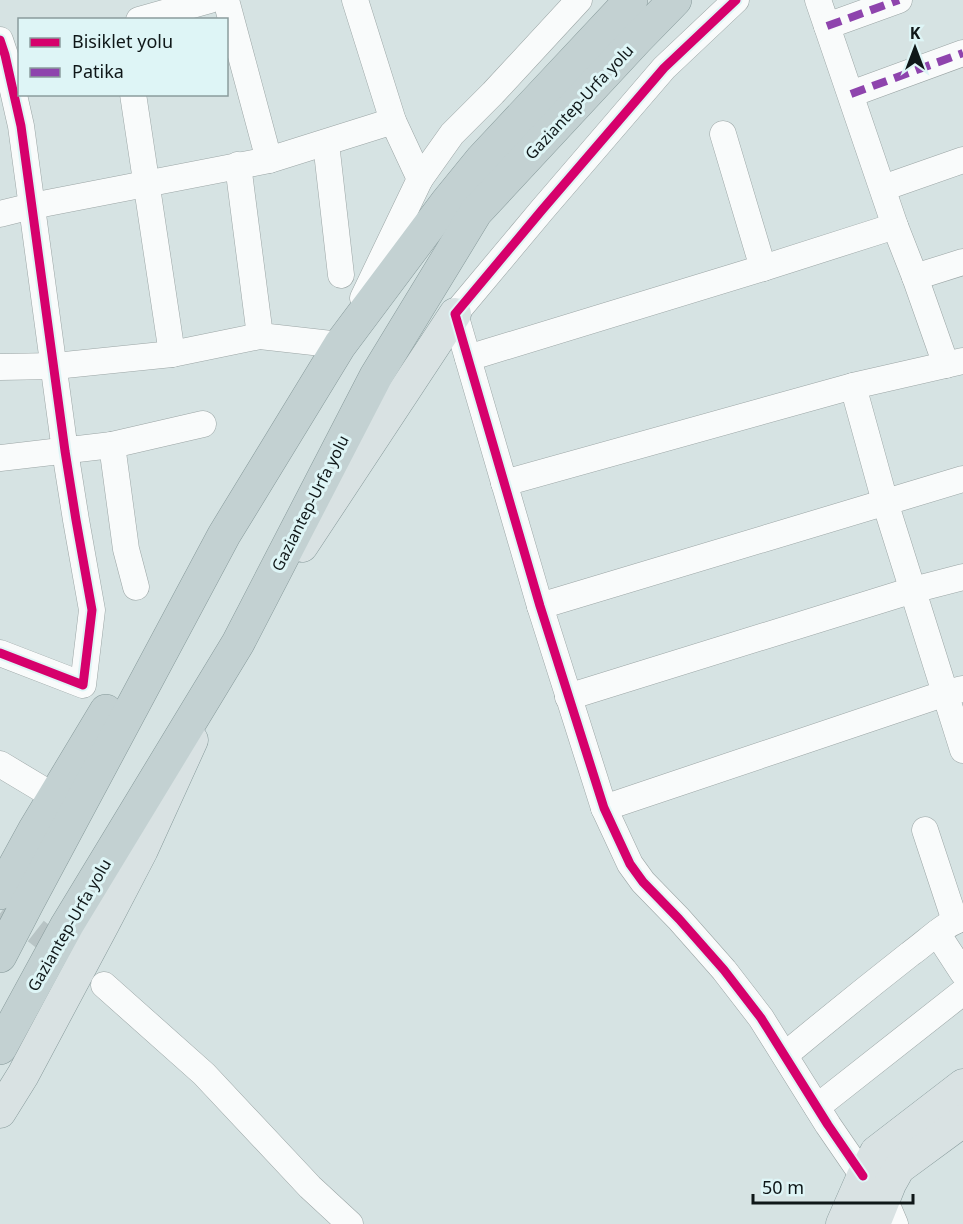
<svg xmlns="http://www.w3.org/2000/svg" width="963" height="1224" font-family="'Noto Sans',sans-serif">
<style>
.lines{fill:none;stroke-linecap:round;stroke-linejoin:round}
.minor-tunnel{stroke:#b8c4c5;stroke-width:26;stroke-dasharray:26 13;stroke-linecap:butt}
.minor-casing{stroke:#9ba5a5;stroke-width:27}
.major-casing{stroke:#879a9b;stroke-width:33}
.highway-casing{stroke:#879a9b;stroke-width:34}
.minor{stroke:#f9fbfb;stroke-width:26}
.major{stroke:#d9e2e3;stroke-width:32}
.highway{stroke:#c3d1d2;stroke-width:33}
.quiet{stroke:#8e44ad;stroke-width:8;stroke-dasharray:15 8;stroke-linecap:butt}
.cycleway-casing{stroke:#def5f6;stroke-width:13}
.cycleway{stroke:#d6006c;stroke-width:9}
.labels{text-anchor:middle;stroke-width:6;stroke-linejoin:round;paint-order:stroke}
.street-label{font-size:16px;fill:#0f1718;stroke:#def5f6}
</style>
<rect width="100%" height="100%" fill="#d6e3e3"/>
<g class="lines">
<path class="minor-tunnel" d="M5,907l63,49"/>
<defs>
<g id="minor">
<path d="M226,0l43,160"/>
<path d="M355,0l38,121 27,58"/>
<path d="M736,0l-72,68 -122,142 -87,104 85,292 64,202 26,56 13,18 36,37 45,51 37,48 67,107 35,51"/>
<path d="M818,0l77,226 20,51 31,88"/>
<path d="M139,20l71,-20"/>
<path d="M827,26l72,-26"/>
<path d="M0,40l5,15 16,71 44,325 11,69 16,90 -9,75 -83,-32"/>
<path d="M133,94l39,260"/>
<path d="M851,94l112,-41"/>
<path d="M723,134l40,134"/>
<path d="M326,143l15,132"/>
<path d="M238,165l22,171"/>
<path d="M883,188l80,-28"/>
<path d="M0,214l32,-8 237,-46 124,-39"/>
<path d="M915,277l48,-15"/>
<path d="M363,298l57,-119 32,-45 41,-41 86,-93"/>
<path d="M468,358l295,-90 132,-42"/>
<path d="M0,367l55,-1 117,-12 88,-18 80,9 7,-14"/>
<path d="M853,386l32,116 78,248"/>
<path d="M112,445l14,104 10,38"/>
<path d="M0,458l112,-13 91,-21"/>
<path d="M504,483l349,-97 110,-25"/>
<path d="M540,606l423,-127"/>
<path d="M568,697l345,-107 50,-13"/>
<path d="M0,764l55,33"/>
<path d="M604,808l342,-115 16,-4"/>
<path d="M925,830l30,91"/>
<path d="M937,933l26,40"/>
<path d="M104,985l100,89 106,113 40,37"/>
<path d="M785,1055c41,-34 83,-68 125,-101 17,-12 34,-30 53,-36"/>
<path d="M817,1107l146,-115"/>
<path d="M884,1198l11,26"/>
</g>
<g id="major">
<path d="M302,546l153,-232"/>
<path d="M0,1112l23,-37 81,-152 38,-73 50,-110"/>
<path d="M842,1224l21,-48 13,-24 87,-67"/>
<path d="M874,1224l16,-40 9,-16 64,-47"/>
</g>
<g id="highway">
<path d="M0,893l35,-64 71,-118"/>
<path d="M0,956l28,-54 196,-367 116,-190 107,-143 35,-43 149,-159"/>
<path d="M0,1048l67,-123 171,-282 138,-267 100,-164 160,-172 39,-40"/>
</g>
</defs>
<use href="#minor" class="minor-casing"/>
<use href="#major" class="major-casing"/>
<use href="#highway" class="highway-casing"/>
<use href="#minor" class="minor"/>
<use href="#major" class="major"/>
<use href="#highway" class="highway"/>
<g class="quiet">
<path d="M827,26l72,-26"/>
<path d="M851,94l112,-41"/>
</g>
<defs>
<g id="cycleway">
<path d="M736,0l-72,68 -122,142 -87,104 85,292 64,202 26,56 13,18 36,37 45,51 37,48 67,107 35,51"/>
<path d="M0,40l5,15 16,71 44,325 11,69 16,90 -9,75 -83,-32"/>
</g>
</defs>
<use href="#cycleway" class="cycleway-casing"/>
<use href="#cycleway" class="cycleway"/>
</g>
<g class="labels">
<g class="street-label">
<text transform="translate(579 102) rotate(-47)" y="6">Gaziantep-Urfa yolu</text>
<text transform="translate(310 503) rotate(-63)" y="6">Gaziantep-Urfa yolu</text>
<text transform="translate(69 925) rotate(-60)" y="6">Gaziantep-Urfa yolu</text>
</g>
</g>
<rect x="18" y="18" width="210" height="78" fill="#def5f6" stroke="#8b9c9d" stroke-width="1.5"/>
<rect x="30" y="38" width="30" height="9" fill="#d6006c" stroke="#8b9c9d" stroke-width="1.5"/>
<text x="72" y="48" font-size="18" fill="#0f1718">Bisiklet yolu</text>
<rect x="30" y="68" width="30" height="9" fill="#8e44ad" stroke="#8b9c9d" stroke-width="1.5"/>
<text x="72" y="78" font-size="18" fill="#0f1718">Patika</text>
<g transform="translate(915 48)" stroke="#def5f6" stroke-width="4.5" paint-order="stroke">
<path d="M0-4.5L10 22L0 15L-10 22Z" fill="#0f1718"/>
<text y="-9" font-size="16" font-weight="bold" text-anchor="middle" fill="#0f1718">K</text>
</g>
<path d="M753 1194v9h160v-9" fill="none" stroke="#0f1718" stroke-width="3"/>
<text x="762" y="1194" font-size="18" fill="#0f1718" stroke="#def5f6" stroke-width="4.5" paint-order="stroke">50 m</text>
</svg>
